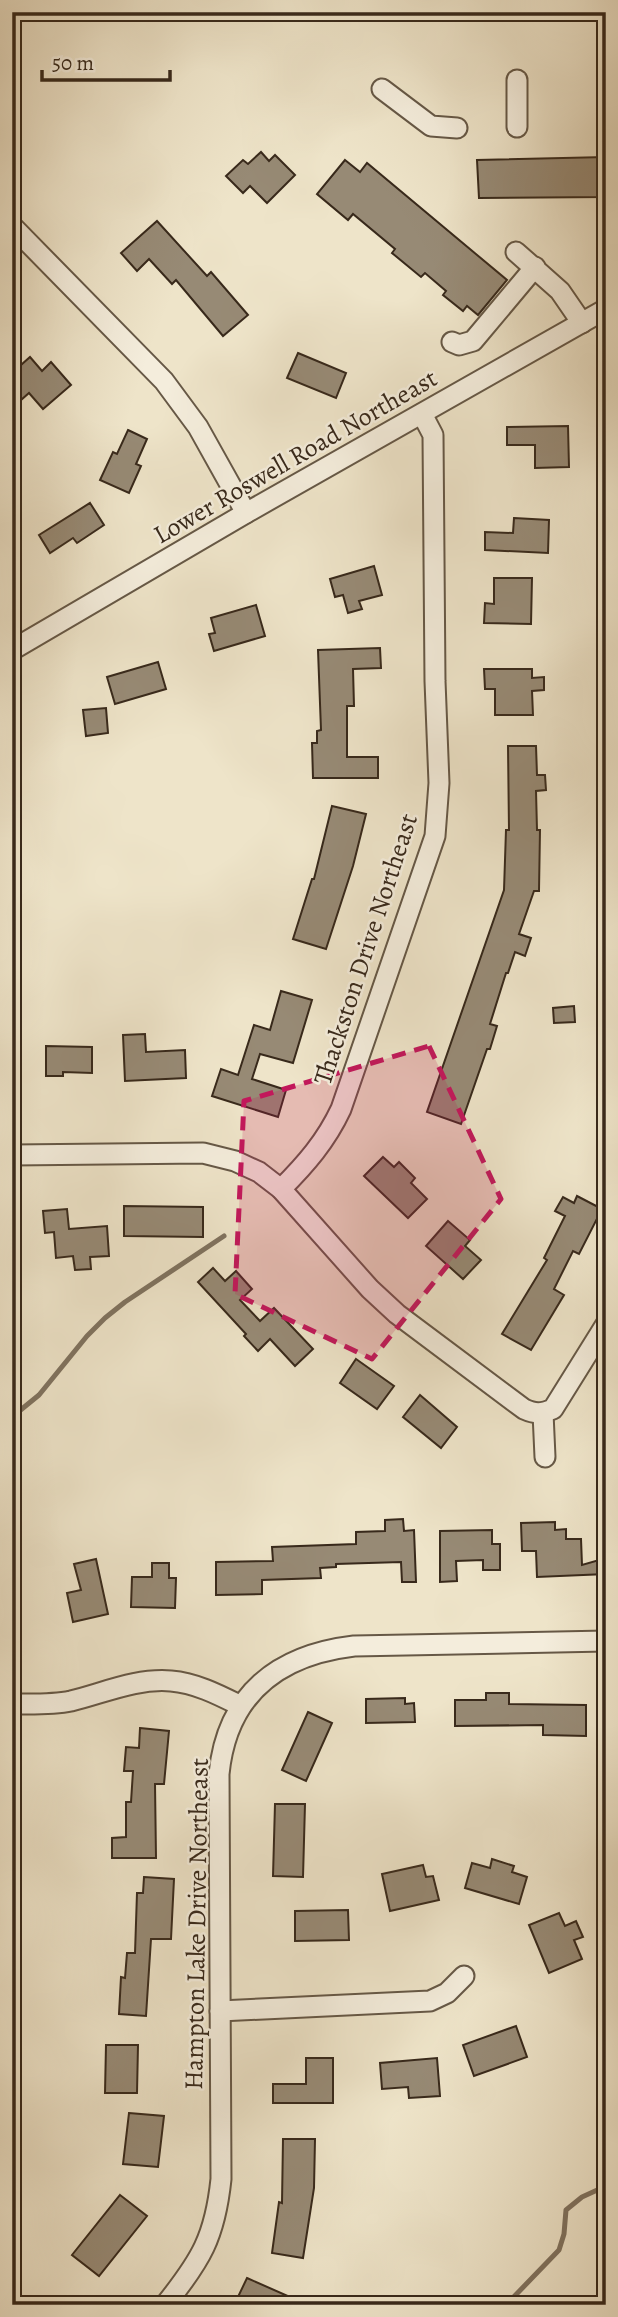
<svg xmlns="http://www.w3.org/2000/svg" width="618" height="2317" font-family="Alegreya,serif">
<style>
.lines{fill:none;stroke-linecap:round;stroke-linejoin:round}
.stream{stroke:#807360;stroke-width:5}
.building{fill:#978a75;stroke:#38291b;stroke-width:2}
.minor-casing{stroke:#665846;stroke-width:23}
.minor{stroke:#f4eddc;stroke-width:19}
.marked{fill:#c2185b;fill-opacity:0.2;stroke:#c2185b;stroke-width:5;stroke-dasharray:14 9;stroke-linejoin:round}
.labels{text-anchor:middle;stroke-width:5;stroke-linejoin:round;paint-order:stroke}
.street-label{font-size:26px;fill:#38291b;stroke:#f4eddc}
</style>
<rect width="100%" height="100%" fill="#eee4c9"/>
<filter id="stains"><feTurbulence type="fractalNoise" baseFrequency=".00286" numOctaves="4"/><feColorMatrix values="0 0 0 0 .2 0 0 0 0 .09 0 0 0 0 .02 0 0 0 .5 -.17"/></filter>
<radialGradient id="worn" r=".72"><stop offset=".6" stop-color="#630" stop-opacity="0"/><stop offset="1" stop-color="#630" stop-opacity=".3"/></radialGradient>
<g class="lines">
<g class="stream">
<path d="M12,1417l27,-22 48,-59 18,-18 20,-16 99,-66"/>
<path d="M506,2305l53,-55 5,-16 2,-24 16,-13 24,-11"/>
</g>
</g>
<g class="building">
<path d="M261,152l8,9 6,-6 20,20 -28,28 -17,-17 -7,7 -17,-17 17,-16 5,4z"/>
<path d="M606,157v40l-127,1 -2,-38z"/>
<path d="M345,160l15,12 7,-9 140,117 -29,35 -11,-9 -4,5 -20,-16 3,-4 -21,-18 -4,4 -29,-24 3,-4 -42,-35 -5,6 -31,-26z"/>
<path d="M157,221l50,55 4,-4 37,43 -25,21 -47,-56 -4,4 -23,-25 -12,12 -16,-18z"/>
<path d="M298,353l48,20 -10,25 -49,-20z"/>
<path d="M30,357l12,14 9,-9 20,23 -28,24 -14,-16 -8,7 -9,-11v-16z"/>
<path d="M568,426l1,41 -34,1v-23h-28v-18z"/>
<path d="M128,430l19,9 -11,25 5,2 -12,27 -29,-13 13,-28 4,2z"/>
<path d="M90,503l14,22 -27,18 -4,-5 -23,15 -11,-18z"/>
<path d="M514,518l35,2 -1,33 -63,-3v-18l28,1z"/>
<path d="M374,566l8,29 -23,6 3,8 -14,4 -5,-18 -8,2 -5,-18z"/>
<path d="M494,578h38l-1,46 -47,-1 1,-20 9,1z"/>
<path d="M256,605l9,31 -51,15 -5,-17 6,-1 -4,-15z"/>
<path d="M380,648l1,20 -28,1 1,37h-7v51h31v21h-65l-1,-35h5v-12l4,-1 -3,-80z"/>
<path d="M158,662l8,27 -51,15 -8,-27z"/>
<path d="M484,669h48v9l12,-1v13l-12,1 1,24h-38v-26h-10z"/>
<path d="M106,708l2,25 -22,3 -3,-26z"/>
<path d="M508,746h28l1,29h8l1,15 -10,1 1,39h3l-1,61h-5l-15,43 12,4 -6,18 -10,-4 -7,21h-2l-16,51 7,2 -7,23h-3l-26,75 -34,-12 77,-222 2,-60h3z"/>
<path d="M332,806l34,8 -13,52 -27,83 -33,-10 19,-60h2z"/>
<path d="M281,991l31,9 -19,63 -33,-9 -8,25 34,11 -8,27 -66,-21 9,-27 17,6 16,-50 16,5z"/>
<path d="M574,1006l1,16 -21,1 -1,-15z"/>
<path d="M145,1034l1,18 39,-2 1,28 -61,3 -2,-46z"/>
<path d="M46,1046l46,1v26l-29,-1v4h-17z"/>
<path d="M383,1157l11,10 5,-5 16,16 -4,5 16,16 -19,19 -44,-42z"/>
<path d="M577,1196l25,13 -23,45 -6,-3 -19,38 10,6 -33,55 -29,-16 45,-74 -3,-2 21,-42 -10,-5 8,-14 11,6z"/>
<path d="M124,1206l79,1v30l-79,-1z"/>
<path d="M67,1209l2,20 38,-3 2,30 -19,1 1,12 -16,1 -2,-14 -17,2 -2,-26 -9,1 -2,-22z"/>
<path d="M448,1221l22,19 -5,6 16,14 -18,19 -37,-33z"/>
<path d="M213,1268l12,13 11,-10 16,18 -12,11 20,21 14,-13 39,41 -18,17 -25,-27 -12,12 -14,-15 2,-2 -48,-52z"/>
<path d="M356,1359l38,27 -17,23 -37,-26z"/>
<path d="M420,1395l37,32 -16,21 -38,-31z"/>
<path d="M403,1519l1,12 10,-1 2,52h-14l-1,-20 -65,2v3l-16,1 1,10 -59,2v14l-46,1v-33l57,-1 -1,-14 84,-3v-12l29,-1v-11z"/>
<path d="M555,1522v8l11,-1v10h15l1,26 24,-7v16l-69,3 -1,-26h-14l-1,-28z"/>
<path d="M492,1530v14h8v26h-17v-10l-27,1 1,20 -17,1v-51z"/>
<path d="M96,1559l12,55 -35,8 -6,-29 14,-3 -7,-26z"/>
<path d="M152,1563h17v15h7l-1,30 -44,-1 1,-30h20z"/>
<path d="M486,1693h23v11l77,1v31l-43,-1v-10l-88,1v-26h31z"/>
<path d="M405,1698v6l9,-1 1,19 -49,1v-24z"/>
<path d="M308,1712l24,11 -26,58 -24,-11z"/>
<path d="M140,1728l29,3 -5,53h-9l1,74h-44v-20l14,-1v-35h5l2,-31h-9l2,-24 13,1z"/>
<path d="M275,1804h30l-2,73 -30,-1z"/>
<path d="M492,1859l22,7 -2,6 15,5 -8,27 -54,-16 7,-25 18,5z"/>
<path d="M423,1865l3,12 7,-1 6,24 -49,11 -8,-37z"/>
<path d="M144,1877l30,2 -3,60h-20l-5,77 -27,-2 2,-37 4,1 2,-25h8l2,-60h6z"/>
<path d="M348,1910l1,30 -54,1v-30z"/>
<path d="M559,1913l6,13 11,-5 7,16 -9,3 8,19 -33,14 -20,-48z"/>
<path d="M516,2026l11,31 -53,19 -11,-31z"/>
<path d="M106,2045h32l-1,48h-32z"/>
<path d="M306,2058h27v45h-60v-19h33z"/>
<path d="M437,2058l3,38 -31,2 -1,-11 -26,2 -2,-26z"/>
<path d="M129,2113l35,3 -6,51 -35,-3z"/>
<path d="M283,2139h32l-1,49 -11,70 -31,-5 7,-51 3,1z"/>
<path d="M120,2195l27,21 -48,60 -27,-21z"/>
<path d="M247,2278l61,27h-59l-12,-6z"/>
</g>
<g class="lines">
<defs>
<g id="minor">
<path d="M517,80v47"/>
<path d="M382,89l49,37 26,2"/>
<path d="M12,226l152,155 34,46 48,86"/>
<path d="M516,252l44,39 22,32"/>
<path d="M452,342l7,3 14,-4 62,-74"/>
<path d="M12,650l234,-137 360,-204"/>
<path d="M12,1155l191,-2 32,8 24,11 22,17 89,100 27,25 127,95c11,5 17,5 29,0l53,-85"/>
<path d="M281,1189c25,-25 45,-48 60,-80l94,-273 4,-53 -4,-102 -2,-246 -11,-21"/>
<path d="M543,1413l2,44"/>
<path d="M12,1704c20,0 40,1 59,-3 33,-8 65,-23 100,-20 25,2 48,14 70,25"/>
<path d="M220,2011l210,-10 17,-8 17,-17"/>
<path d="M165,2305c36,-45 50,-68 56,-126l-2,-405c8,-80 59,-119 135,-128l252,-5"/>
</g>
</defs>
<use href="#minor" class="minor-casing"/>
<use href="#minor" class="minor"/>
</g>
<path class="marked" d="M429,1046l72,153 -129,160 -137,-65 9,-193z"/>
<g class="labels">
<g class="street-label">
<text transform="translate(295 456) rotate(-30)" y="9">Lower Roswell Road Northeast</text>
<text transform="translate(365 949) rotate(-72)" y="9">Thackston Drive Northeast</text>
<text transform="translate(196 1924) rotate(-89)" y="9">Hampton Lake Drive Northeast</text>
</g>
</g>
<rect width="618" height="2317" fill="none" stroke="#eee4c9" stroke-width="42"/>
<rect x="14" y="14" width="590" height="2289" fill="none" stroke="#38291b" stroke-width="3.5"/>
<rect x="21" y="21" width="576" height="2275" fill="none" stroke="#38291b" stroke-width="2"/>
<path d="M42 70v10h128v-10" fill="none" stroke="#38291b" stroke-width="3.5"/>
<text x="52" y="70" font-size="21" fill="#38291b" stroke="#f4eddc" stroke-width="5" paint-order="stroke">50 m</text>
<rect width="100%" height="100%" filter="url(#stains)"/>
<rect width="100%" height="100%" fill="url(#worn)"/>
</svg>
